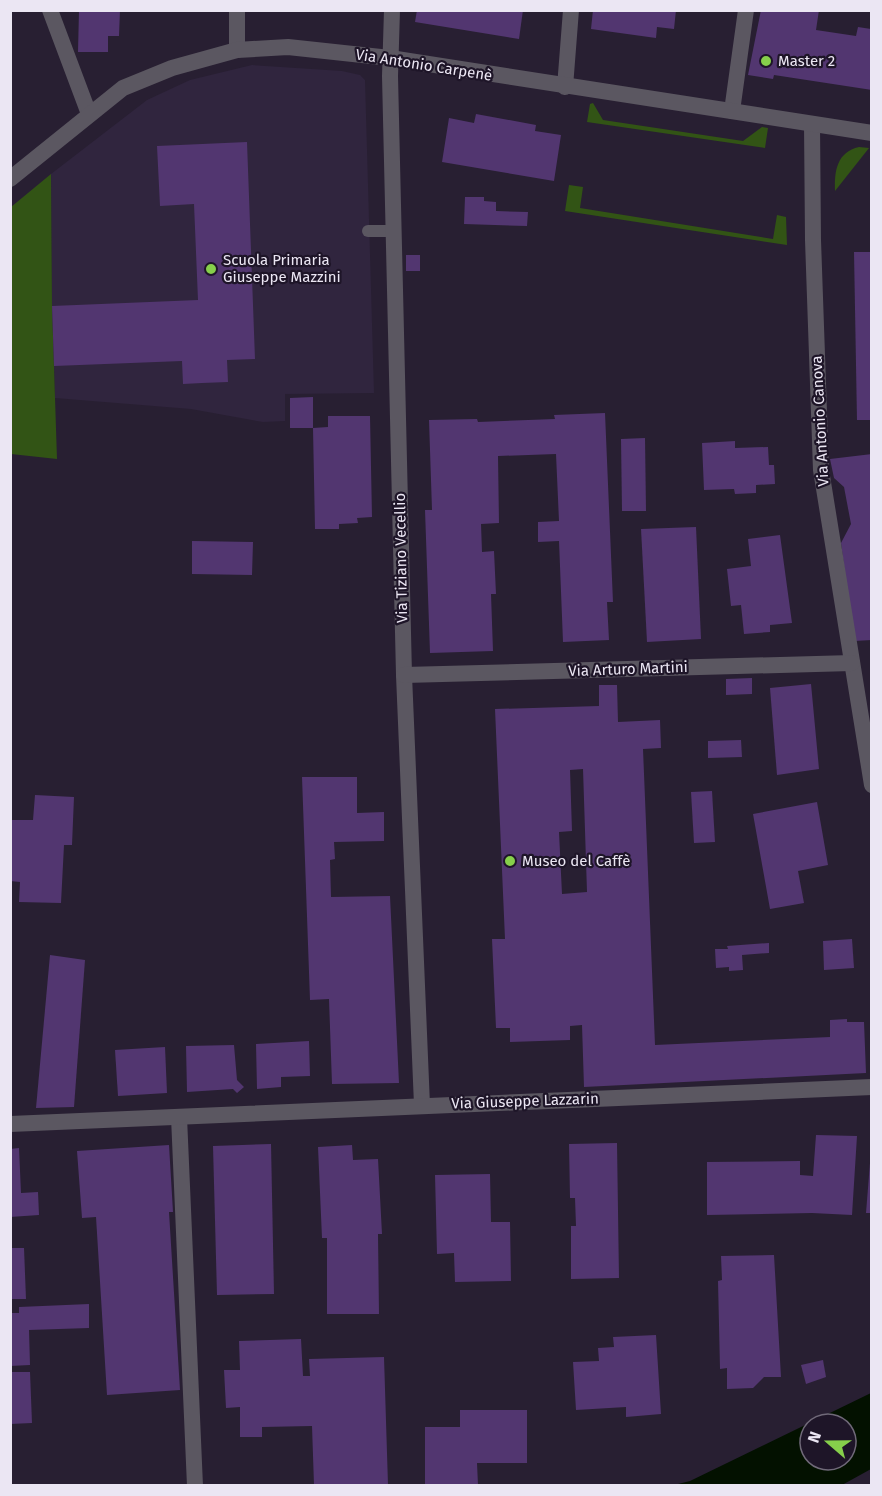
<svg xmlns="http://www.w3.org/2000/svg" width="882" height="1496" font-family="'Fira Sans',sans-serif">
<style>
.built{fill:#30253e}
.green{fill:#325415}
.water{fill:#031100;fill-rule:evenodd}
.building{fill:#523670;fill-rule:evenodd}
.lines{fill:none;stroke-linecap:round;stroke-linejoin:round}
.service{stroke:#5b5761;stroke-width:12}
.minor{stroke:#5b5761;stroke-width:16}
.tertiary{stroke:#5b5761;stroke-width:16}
.poi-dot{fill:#86cf4b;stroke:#1e1528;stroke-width:2}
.labels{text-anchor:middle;stroke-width:4.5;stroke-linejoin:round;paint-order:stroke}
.poi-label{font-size:15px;fill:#ebe6f3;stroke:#1e1528;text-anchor:start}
.street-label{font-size:15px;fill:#ebe6f3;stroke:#1e1528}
</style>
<rect width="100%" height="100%" fill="#281f32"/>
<path class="built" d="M252,65l90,6 18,4 5,5 9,313 -89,1v27l-22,1 -72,-13 -136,-11 -3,-92 -1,-132 96,-74 43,-20z"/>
<g class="green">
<path d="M593,103l10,17 140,21 19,-14 6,1 -3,20 -178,-26 3,-18z"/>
<path d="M859,147l10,1 -34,43c-1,-20 2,-39 24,-44z"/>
<path d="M51,174l1,132 5,153 -46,-5v-247z"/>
<path d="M569,185l14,2 -3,21 193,31 4,-24 9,2 1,28 -222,-34z"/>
</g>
<path class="water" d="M871,1393v76l-29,16h-168l16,-4zM810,1424h36v36h-36z"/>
<g class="building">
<path d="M79,10h41l-1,26h-11v16h-30z"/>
<path d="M417,10h106l-4,29 -104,-17z"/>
<path d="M593,10h83l-2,19 -17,-2 -1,11 -65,-9z"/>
<path d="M761,10h58l-3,20 40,6 2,-9 13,2 1,61 -98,-15 -1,4 -25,-4z"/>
<path d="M476,114l60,11 -1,6 26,4 -7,46 -112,-19 7,-44 25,5z"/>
<path d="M247,142l8,217 -28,1 1,22 -26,1 -19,1 -1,-23 -128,5 -2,-60 146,-6 -4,-96 -34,2 -3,-60z"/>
<path d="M465,197h19v4l12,1v9l32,1 -1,14 -63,-2z"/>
<path d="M854,252h18v168h-15z"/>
<rect x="406" y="255" width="14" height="16"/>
<path d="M313,397v31l15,-1v-11h42l2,101 -15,1 1,5 -19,1v5h-24l-2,-101h-23v-30z"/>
<path d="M605,413l8,189h-6l2,38 -46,2 -4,-101 -21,1v-20l21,-1 -3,-67 -58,2 1,67 -18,1 1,28 12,-1 2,43h-5l2,57 -63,2 -5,-143h7l-3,-90 48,-1 1,3 77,-3 -1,-4z"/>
<path d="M645,438l1,73h-24l-1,-72z"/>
<path d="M735,441v7l33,-1 1,18h5l1,19 -19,1v8l-21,1 -1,-5 -30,1 -2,-47z"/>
<path d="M872,454v186l-18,1 -13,-98 10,-19 -7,-37 -10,-9 -4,-19z"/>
<path d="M696,527l5,112 -54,3 -6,-113z"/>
<path d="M780,535l12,88 -22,2v7l-26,2 -3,-29 -10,1 -4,-37 24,-3 -3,-27z"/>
<path d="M192,541l61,1 -1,33 -60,-1z"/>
<path d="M752,678v16l-26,1v-16z"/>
<path d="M811,684l8,85 -42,6 -7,-87z"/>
<path d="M599,685h18l1,37 42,-2 1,28 -18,1 12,296 175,-8v-17l17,-1v3h17l2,51 -282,14 -2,-62 -12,1v14l-60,2v-14h-14l-4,-89h13l-10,-230 104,-3zM583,769l4,123 -25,2 -3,-62 13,-1 -2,-61z"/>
<path d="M741,740l1,17 -34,1v-17z"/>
<path d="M302,777h55v36l27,-1v29l-50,1 1,17 -5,1 1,37 59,-1 9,187 -67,1 -3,-85 -19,1z"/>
<path d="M712,791l3,51 -21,1 -3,-51z"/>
<path d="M35,795l39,2 -2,48h-8l-3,58 -42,-1 1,-20 -10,-1v-61h23z"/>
<path d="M817,802l11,63 -30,6 6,32 -34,6 -17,-95z"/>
<path d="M852,939l2,29 -30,2 -1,-29z"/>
<path d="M769,943v10l-27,2 1,15 -14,1v-4l-13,1 -1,-19h13l-1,-3z"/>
<path d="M50,955l35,5 -11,147 -38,1z"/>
<path d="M309,1041l1,35 -29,1v10l-24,2 -1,-45z"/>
<path d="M234,1045l3,35 7,7 -7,6 -4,-4 -46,3 -1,-46z"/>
<path d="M165,1047l2,46 -49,3 -3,-46z"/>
<path d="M816,1135l41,1 -5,79 -40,-2 -105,2v-53l93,-1v14l13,1z"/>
<path d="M617,1143l2,135 -48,1v-53h5l-1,-28h-5l-1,-54z"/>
<path d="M271,1144l3,150 -57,1 -4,-149z"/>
<path d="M169,1145l4,67h-4l11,178 -73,5 -11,-178 -14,1 -5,-67z"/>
<path d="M352,1145l1,15 25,-1 4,75h-4l1,80h-52v-76h-5l-4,-91z"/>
<path d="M19,1148l2,45 17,-1 1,23 -29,2v-68z"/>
<path d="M870,1163h2v50h-6z"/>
<path d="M490,1174l1,48h19l1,59 -56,1 -1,-29 -17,1 -2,-79z"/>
<path d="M10,1248h14l2,51h-16z"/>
<path d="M774,1255l7,122h-17l-11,11 -26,1v-21l-7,1 -2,-88 4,-1 -1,-24z"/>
<path d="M89,1304v24l-60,2 1,35 -20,1v-53h9v-6z"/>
<path d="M656,1335l5,79 -35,3v-10l-50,3 -3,-48 26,-1 -1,-13 16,-1 -1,-10z"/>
<path d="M301,1339l2,37h7l-1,-17 75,-2 4,128h-74l-2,-59 -50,1v10h-22v-30l-14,1 -2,-38h16l-1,-29z"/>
<path d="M823,1360l3,17 -20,7 -5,-19z"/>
<path d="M10,1372h20l2,51 -22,1z"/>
<path d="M460,1410h67v53h-50l1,22h-53v-58h35z"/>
</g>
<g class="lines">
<path class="service" d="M368,231h25"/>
<g class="minor">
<path d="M50,10l39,104"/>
<path d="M392,10l-2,66 14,599 18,430"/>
<path d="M237,50v-40"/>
<path d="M565,87l6,-77"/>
<path d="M732,111l14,-101"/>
<path d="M812,124l1,116 8,230 51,315"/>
<path d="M404,675l448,-12"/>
<path d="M179,1117l16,369"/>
<path d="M10,1124l862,-37"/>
</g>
<path class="tertiary" d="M10,179l113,-91 49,-20 65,-18 51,-3 102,11 482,75"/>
</g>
<g class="poi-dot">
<circle cx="766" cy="61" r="6"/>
<circle cx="211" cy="269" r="6"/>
<circle cx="510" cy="861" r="6"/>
</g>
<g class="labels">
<g class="poi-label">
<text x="778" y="66">Master 2</text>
<text x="223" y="265">Scuola Primaria<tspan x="223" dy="17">Giuseppe Mazzini</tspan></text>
<text x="522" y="866">Museo del Caffè</text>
</g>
<g class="street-label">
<text transform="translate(424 65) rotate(9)" y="5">Via Antonio Carpenè</text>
<text transform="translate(820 421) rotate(-93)" y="5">Via Antonio Canova</text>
<text transform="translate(401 558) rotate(-91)" y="5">Via Tiziano Vecellio</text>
<text transform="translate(628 669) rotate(-2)" y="5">Via Arturo Martini</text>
<text transform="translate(525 1101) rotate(-2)" y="5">Via Giuseppe Lazzarin</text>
</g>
</g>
<rect width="882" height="1496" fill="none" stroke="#ebe6f3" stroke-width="24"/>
<g transform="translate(828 1442) rotate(290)"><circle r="28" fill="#1e1528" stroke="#706979" stroke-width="1.5"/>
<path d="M0-4.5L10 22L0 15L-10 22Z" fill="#86cf4b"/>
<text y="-9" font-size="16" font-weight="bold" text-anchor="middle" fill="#ebe6f3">N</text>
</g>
</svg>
